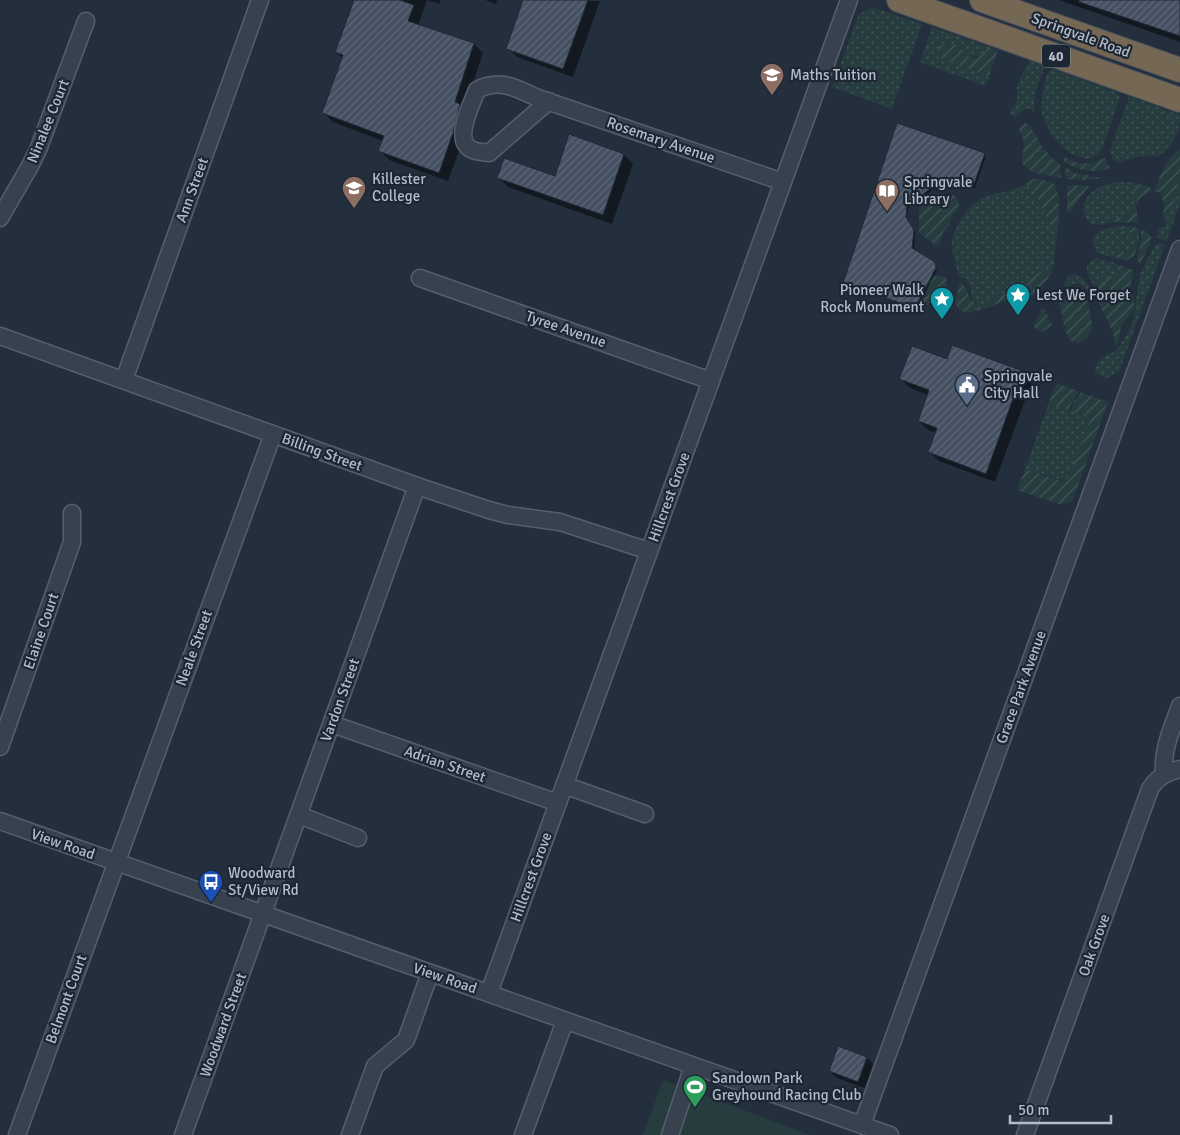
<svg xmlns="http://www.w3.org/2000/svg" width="1180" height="1135" font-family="Signika,sans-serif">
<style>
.grass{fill:url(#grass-dots)}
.garden{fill:url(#garden-furrows)}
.pitch{fill:#263c3f}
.shadow{fill:#0007}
.building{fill:url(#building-hatch);stroke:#1f2835}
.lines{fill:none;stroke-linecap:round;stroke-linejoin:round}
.minor-casing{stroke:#565f6c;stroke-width:19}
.highway-casing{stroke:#434c59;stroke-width:26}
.minor{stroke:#38414e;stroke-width:16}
.highway{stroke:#746855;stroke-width:24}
.labels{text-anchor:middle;stroke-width:4.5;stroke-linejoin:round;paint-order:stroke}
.shield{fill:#1d2633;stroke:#878f9c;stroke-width:1}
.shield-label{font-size:14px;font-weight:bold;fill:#b4bcc9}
.street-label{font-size:15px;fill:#b4bcc9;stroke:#1d2633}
.poi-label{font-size:15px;fill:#b4bcc9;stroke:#1d2633;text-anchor:start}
</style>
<defs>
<pattern id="grass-dots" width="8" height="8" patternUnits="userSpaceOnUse" patternTransform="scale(1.25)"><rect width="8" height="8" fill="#263c3f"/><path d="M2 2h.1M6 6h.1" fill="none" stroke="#435659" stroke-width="1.8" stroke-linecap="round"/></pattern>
<pattern id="garden-furrows" width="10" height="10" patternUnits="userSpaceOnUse" patternTransform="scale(1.25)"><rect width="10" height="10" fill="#263c3f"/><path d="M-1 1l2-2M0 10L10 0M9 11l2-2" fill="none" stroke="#435659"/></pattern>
<pattern id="building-hatch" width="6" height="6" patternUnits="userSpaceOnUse" patternTransform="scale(1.25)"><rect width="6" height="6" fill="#455162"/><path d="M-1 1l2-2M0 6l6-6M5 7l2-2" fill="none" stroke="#5d6877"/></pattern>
</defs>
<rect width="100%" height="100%" fill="#242f3e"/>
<g class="grass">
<path d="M872,7l50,17 -30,85 -60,-22 27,-73z"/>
<path d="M932,27l57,20c-2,3 -5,7 -8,9 -3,1 -35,1 -42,2l50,18 -4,10 -65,-24z"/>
<path d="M1030,61l15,5c-6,16 -12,30 -11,46l-7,-4 -3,1 -8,8 -6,-3c1,-7 6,-8 7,-14 1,-5 -1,-9 0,-13 2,-9 9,-18 13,-26z"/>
<path d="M1052,69l66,24 2,4 -17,50 -5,8 -4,2 -8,2 -13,-4 -12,-9 -11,-14 -7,-15 -2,-9 3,-24 2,-8z"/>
<path d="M1128,96l52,19c0,21 -6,26 -20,41l-25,1 -17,6 -6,-4 -2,-9 18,-50z"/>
<path d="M1180,180v24l-14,38 -9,-5 1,-7 7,-4v-7l3,-3c2,-14 12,-17 9,-33z"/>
<path d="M1120,181c15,4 25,20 11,32 -6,5 -30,12 -38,12 -16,-12 -10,-30 7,-38 6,-3 13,-4 20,-6z"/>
<path d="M1026,184l9,9 16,33 7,2 -5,41 -17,4 -16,12 -29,15v6l-9,3 -10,-9 -1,-12 -5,-9 -7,-2c-2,-9 -8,-26 -7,-35 2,-16 17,-39 33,-45 13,-5 27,-5 41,-13z"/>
<path d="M1109,228c11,1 24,1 29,13 -6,15 -29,17 -42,11 -7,-15 -2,-20 13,-24z"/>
<path d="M1161,243l4,2 -46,127 -12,6 -13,-5c3,-12 8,-18 21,-21l12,-18 6,-12 7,-48 14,-28z"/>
<path d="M1097,258c13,3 19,9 26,20l-25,7 -5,-1c-7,-11 -11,-21 4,-26z"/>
<path d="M1072,274c11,2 20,11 19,22l-5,-7 -6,-5h-7l-6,4 -3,-2 2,-7z"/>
<path d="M1049,403l36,13 4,7 -20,54 -4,4 -40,-12z"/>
</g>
<g class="garden">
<path d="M947,43l10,2 10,11 7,2 8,-3 7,-8 9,3 -9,26 -50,-18 -1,-11z"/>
<path d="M1026,123c8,5 11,16 16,24 6,7 12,12 18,18l1,13c-11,-3 -42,-4 -39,-21 3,-14 3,-14 -3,-27l3,-5z"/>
<path d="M1180,149v31l-3,3c3,16 -7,19 -9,33l-5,3 1,-16 -5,-11h-5c6,-16 11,-33 26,-43z"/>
<path d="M1063,156c16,9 24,10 42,2l5,10c-17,6 -30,3 -46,-6z"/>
<path d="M1065,167l10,6 28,5 -18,2 -19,-1z"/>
<path d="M1035,178l19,5 5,14 -1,31 -7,-2 -16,-33 -9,-9v-1z"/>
<path d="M1123,182c10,0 19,2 28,6v4l-9,4 -5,6c-1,-10 -4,-17 -14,-20z"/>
<path d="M1067,185l22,1 -20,27 -2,-2z"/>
<path d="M947,195h7l4,4 1,6 -2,6 -5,4 -2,9 -7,8 -2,9 -3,6 -19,-14v-23l5,-9z"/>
<path d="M1136,205l2,18 -24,-1 -16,3 31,-10z"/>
<path d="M1118,226h12l9,2v13l-4,14 -8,5 -24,-5c12,0 30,-1 35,-14 -4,-12 -18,-12 -29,-13z"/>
<path d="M1141,229l7,4 4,5 -12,27 -3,-7 4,-18z"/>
<path d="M1106,260l27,10 -3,20 4,9v8l-5,9 -8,10 -2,15 -4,5 -2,-14 -13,-26 -7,-22h9c5,-10 12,-8 21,-7l-7,-10z"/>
<path d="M1053,269l-7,12 -10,11 -9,6 -18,1 -18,7v-6l29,-15 16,-12z"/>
<path d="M932,276l14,1c3,20 -2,28 -23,28l-3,-6z"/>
<path d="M960,282l6,6 4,11 12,10 -14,4 -9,-3 -4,-8z"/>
<path d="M1078,292l7,1c4,18 15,41 -6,50l-9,-2c-7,-15 -9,-28 -11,-45l2,-1 2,1 1,4 7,-6z"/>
<path d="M1044,308l8,17 -8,6h-7l-3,-5 7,-16z"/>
<path d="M1056,383l22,8c-1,7 -8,11 -9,19l-20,-7z"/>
<path d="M1080,392l28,10 -36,100 -13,2 -42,-14 8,-21 37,12 7,-4 20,-54 -4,-7 -14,-5 3,-10 5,-4z"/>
</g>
<path class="pitch" d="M663,1080l147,55h-167z"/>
<g class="shadow">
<path d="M355,0h86l-2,4 -12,-4 -9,26 56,18 9,9 -19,57 -2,33 -14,38 -59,-21 -9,-9 3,-10 -50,-19 -9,-9 19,-54 -7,-7z"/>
<path d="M485,0h12l-1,4z"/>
<path d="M525,0l75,1 -27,76 -56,-20 -9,-9z"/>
<path d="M1059,0h121v42z"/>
<path d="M898,124l88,32 -11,32 -43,2 -24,18 -1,12 8,13 -1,17 20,13 3,7 -20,39 -73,-26z"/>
<path d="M624,155l9,9 -21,60 -104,-37 -9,-9h57z"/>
<path d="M953,346l70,26 9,9 -37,101 -56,-21 -9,-9 7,-19 -9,-3 -9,-9 9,-26 -18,-7 -9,-9 47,-19z"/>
<path d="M867,1058l6,6 -8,24 -28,-10 -7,-7z"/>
</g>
<g class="building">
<path d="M354,0h46l14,5 -6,16 66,22 -19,59 5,2 -7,29 -14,40 -61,-22 6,-15 -62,-23 21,-58 -8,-3z"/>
<path d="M523,0h65l-25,69 -57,-20z"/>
<path d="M1079,0h101v36l-101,-34z"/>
<path d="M897,123l88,30 -12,34 -43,2 -23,17 -1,11 8,13 -2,18 23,14 1,6 -21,40 -72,-25z"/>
<path d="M569,134l55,20 -21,61 -106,-37 7,-20 51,18z"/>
<path d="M952,345l71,26 -37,103 -58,-22 9,-24 -19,-7 11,-31 -30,-11 13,-33 35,13z"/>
<path d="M838,1046l29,11 -9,25 -29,-11z"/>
</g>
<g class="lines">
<defs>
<g id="minor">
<path d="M549,101l-60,52c-7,-1 -17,-1 -22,-7 -11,-12 5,-43 10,-56 24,-12 38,-2 61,8l245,84"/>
<path d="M0,218l30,-52 8,-16 48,-129"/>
<path d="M420,278l291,103"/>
<path d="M0,336l417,150 72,24 19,5 52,7 89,29"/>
<path d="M124,380l136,-380"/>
<path d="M332,724l226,79"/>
<path d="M0,747l72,-205v-29"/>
<path d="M1164,774c-2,-25 8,-45 16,-68"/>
<path d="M564,785l81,29"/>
<path d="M299,815l59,23"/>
<path d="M0,821l890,314"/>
<path d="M489,993l360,-993"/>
<path d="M862,1125l318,-876"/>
<path d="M17,1135l256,-701"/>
<path d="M183,1135l234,-649"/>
<path d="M350,1135l25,-69 31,-26 24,-67"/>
<path d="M523,1135l42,-114"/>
<path d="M670,1135l23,-69"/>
<path d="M1025,1135l125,-346c7,-12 17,-17 30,-20"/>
</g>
<g id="highway">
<path d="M899,0l281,100"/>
<path d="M982,0l198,70"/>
</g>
</defs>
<use href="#minor" class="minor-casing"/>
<use href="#highway" class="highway-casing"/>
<use href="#minor" class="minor"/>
<use href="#highway" class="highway"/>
</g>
<defs>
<symbol id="university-pin" viewBox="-11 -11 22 30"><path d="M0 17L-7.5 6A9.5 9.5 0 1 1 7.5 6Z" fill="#8d6e63" stroke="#1d2633"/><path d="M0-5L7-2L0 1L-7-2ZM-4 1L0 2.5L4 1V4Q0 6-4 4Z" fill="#fff"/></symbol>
<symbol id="school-pin" viewBox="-11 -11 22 30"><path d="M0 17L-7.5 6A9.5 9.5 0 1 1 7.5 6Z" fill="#8d6e63" stroke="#1d2633"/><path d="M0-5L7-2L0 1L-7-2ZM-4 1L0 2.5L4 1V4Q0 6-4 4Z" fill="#fff"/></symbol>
<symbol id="library-pin" viewBox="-11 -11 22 30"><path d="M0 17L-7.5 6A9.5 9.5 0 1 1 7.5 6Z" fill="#8d6e63" stroke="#1d2633"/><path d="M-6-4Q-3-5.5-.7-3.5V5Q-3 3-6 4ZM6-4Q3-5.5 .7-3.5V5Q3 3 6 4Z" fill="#fff"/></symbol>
<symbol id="sight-pin" viewBox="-11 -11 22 30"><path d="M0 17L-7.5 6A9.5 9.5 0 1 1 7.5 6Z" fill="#0f9aa8" stroke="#1d2633"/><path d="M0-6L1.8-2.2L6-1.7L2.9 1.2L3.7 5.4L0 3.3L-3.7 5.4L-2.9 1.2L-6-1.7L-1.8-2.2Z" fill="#fff"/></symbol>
<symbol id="civic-pin" viewBox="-11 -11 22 30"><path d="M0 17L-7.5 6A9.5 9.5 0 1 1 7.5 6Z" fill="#5c6f8a" stroke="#1d2633"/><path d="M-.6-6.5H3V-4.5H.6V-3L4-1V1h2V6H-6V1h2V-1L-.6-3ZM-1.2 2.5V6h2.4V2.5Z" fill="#fff"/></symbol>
<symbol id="bus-pin" viewBox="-11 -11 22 30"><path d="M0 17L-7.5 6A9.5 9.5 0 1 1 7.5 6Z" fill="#1a4fb4" stroke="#1d2633"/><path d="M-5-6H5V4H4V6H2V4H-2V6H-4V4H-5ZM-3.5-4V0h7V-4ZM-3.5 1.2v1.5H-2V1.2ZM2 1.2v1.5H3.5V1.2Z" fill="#fff"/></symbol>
<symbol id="stadium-pin" viewBox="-11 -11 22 30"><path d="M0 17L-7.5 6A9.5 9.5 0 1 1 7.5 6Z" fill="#2e9e5b" stroke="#1d2633"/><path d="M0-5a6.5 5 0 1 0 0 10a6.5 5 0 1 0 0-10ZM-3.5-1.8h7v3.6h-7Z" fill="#fff"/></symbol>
</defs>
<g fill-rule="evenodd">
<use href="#university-pin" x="758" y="61" width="28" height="38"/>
<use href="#school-pin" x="340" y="174" width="28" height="38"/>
<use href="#library-pin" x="873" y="177" width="28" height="38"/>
<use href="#sight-pin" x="1004" y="281" width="28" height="38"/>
<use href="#sight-pin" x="928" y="285" width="28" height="38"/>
<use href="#civic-pin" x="953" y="371" width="28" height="38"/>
<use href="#bus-pin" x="197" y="868" width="28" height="38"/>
<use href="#stadium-pin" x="681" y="1073" width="28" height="38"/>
</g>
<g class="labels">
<rect class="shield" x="1042" y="44.5" width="28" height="23" rx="4"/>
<g class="shield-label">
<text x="1056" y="61">40</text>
</g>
<g class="street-label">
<text transform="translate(1081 35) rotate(20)" y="5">Springvale Road</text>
<text transform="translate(48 121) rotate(-68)" y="5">Ninalee Court</text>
<text transform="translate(661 140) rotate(19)" y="5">Rosemary Avenue</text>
<text transform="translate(192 190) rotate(-70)" y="5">Ann Street</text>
<text transform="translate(566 329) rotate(19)" y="5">Tyree Avenue</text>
<text transform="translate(322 452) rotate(20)" y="5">Billing Street</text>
<text transform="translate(669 497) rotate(-70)" y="5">Hillcrest Grove</text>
<text transform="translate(41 631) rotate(-71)" y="5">Elaine Court</text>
<text transform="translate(194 648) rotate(-70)" y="5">Neale Street</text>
<text transform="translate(1021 687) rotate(-70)" y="5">Grace Park Avenue</text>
<text transform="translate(340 700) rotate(-70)" y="5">Vardon Street</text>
<text transform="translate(445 764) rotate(19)" y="5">Adrian Street</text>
<text transform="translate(63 844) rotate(19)" y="5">View Road</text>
<text transform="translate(531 877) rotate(-70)" y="5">Hillcrest Grove</text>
<text transform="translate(1094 945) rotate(-70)" y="5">Oak Grove</text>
<text transform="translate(445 978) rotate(19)" y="5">View Road</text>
<text transform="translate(66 999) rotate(-70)" y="5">Belmont Court</text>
<text transform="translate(223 1025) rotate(-70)" y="5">Woodward Street</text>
</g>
<g class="poi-label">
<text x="790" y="80">Maths Tuition</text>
<text x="372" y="184">Killester<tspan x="372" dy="17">College</tspan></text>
<text x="904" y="187">Springvale<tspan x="904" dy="17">Library</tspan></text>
<text x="924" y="295" text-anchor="end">Pioneer Walk<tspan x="924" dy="17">Rock Monument</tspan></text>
<text x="1036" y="300">Lest We Forget</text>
<text x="984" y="381">Springvale<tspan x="984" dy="17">City Hall</tspan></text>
<text x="228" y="878">Woodward<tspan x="228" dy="17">St/View Rd</tspan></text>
<text x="712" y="1083">Sandown Park<tspan x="712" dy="17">Greyhound Racing Club</tspan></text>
</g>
</g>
<path d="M1010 1115v8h101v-8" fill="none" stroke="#b4bcc9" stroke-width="2.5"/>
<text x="1018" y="1115" font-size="15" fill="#b4bcc9" stroke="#1d2633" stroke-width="4" paint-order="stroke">50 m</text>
</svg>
